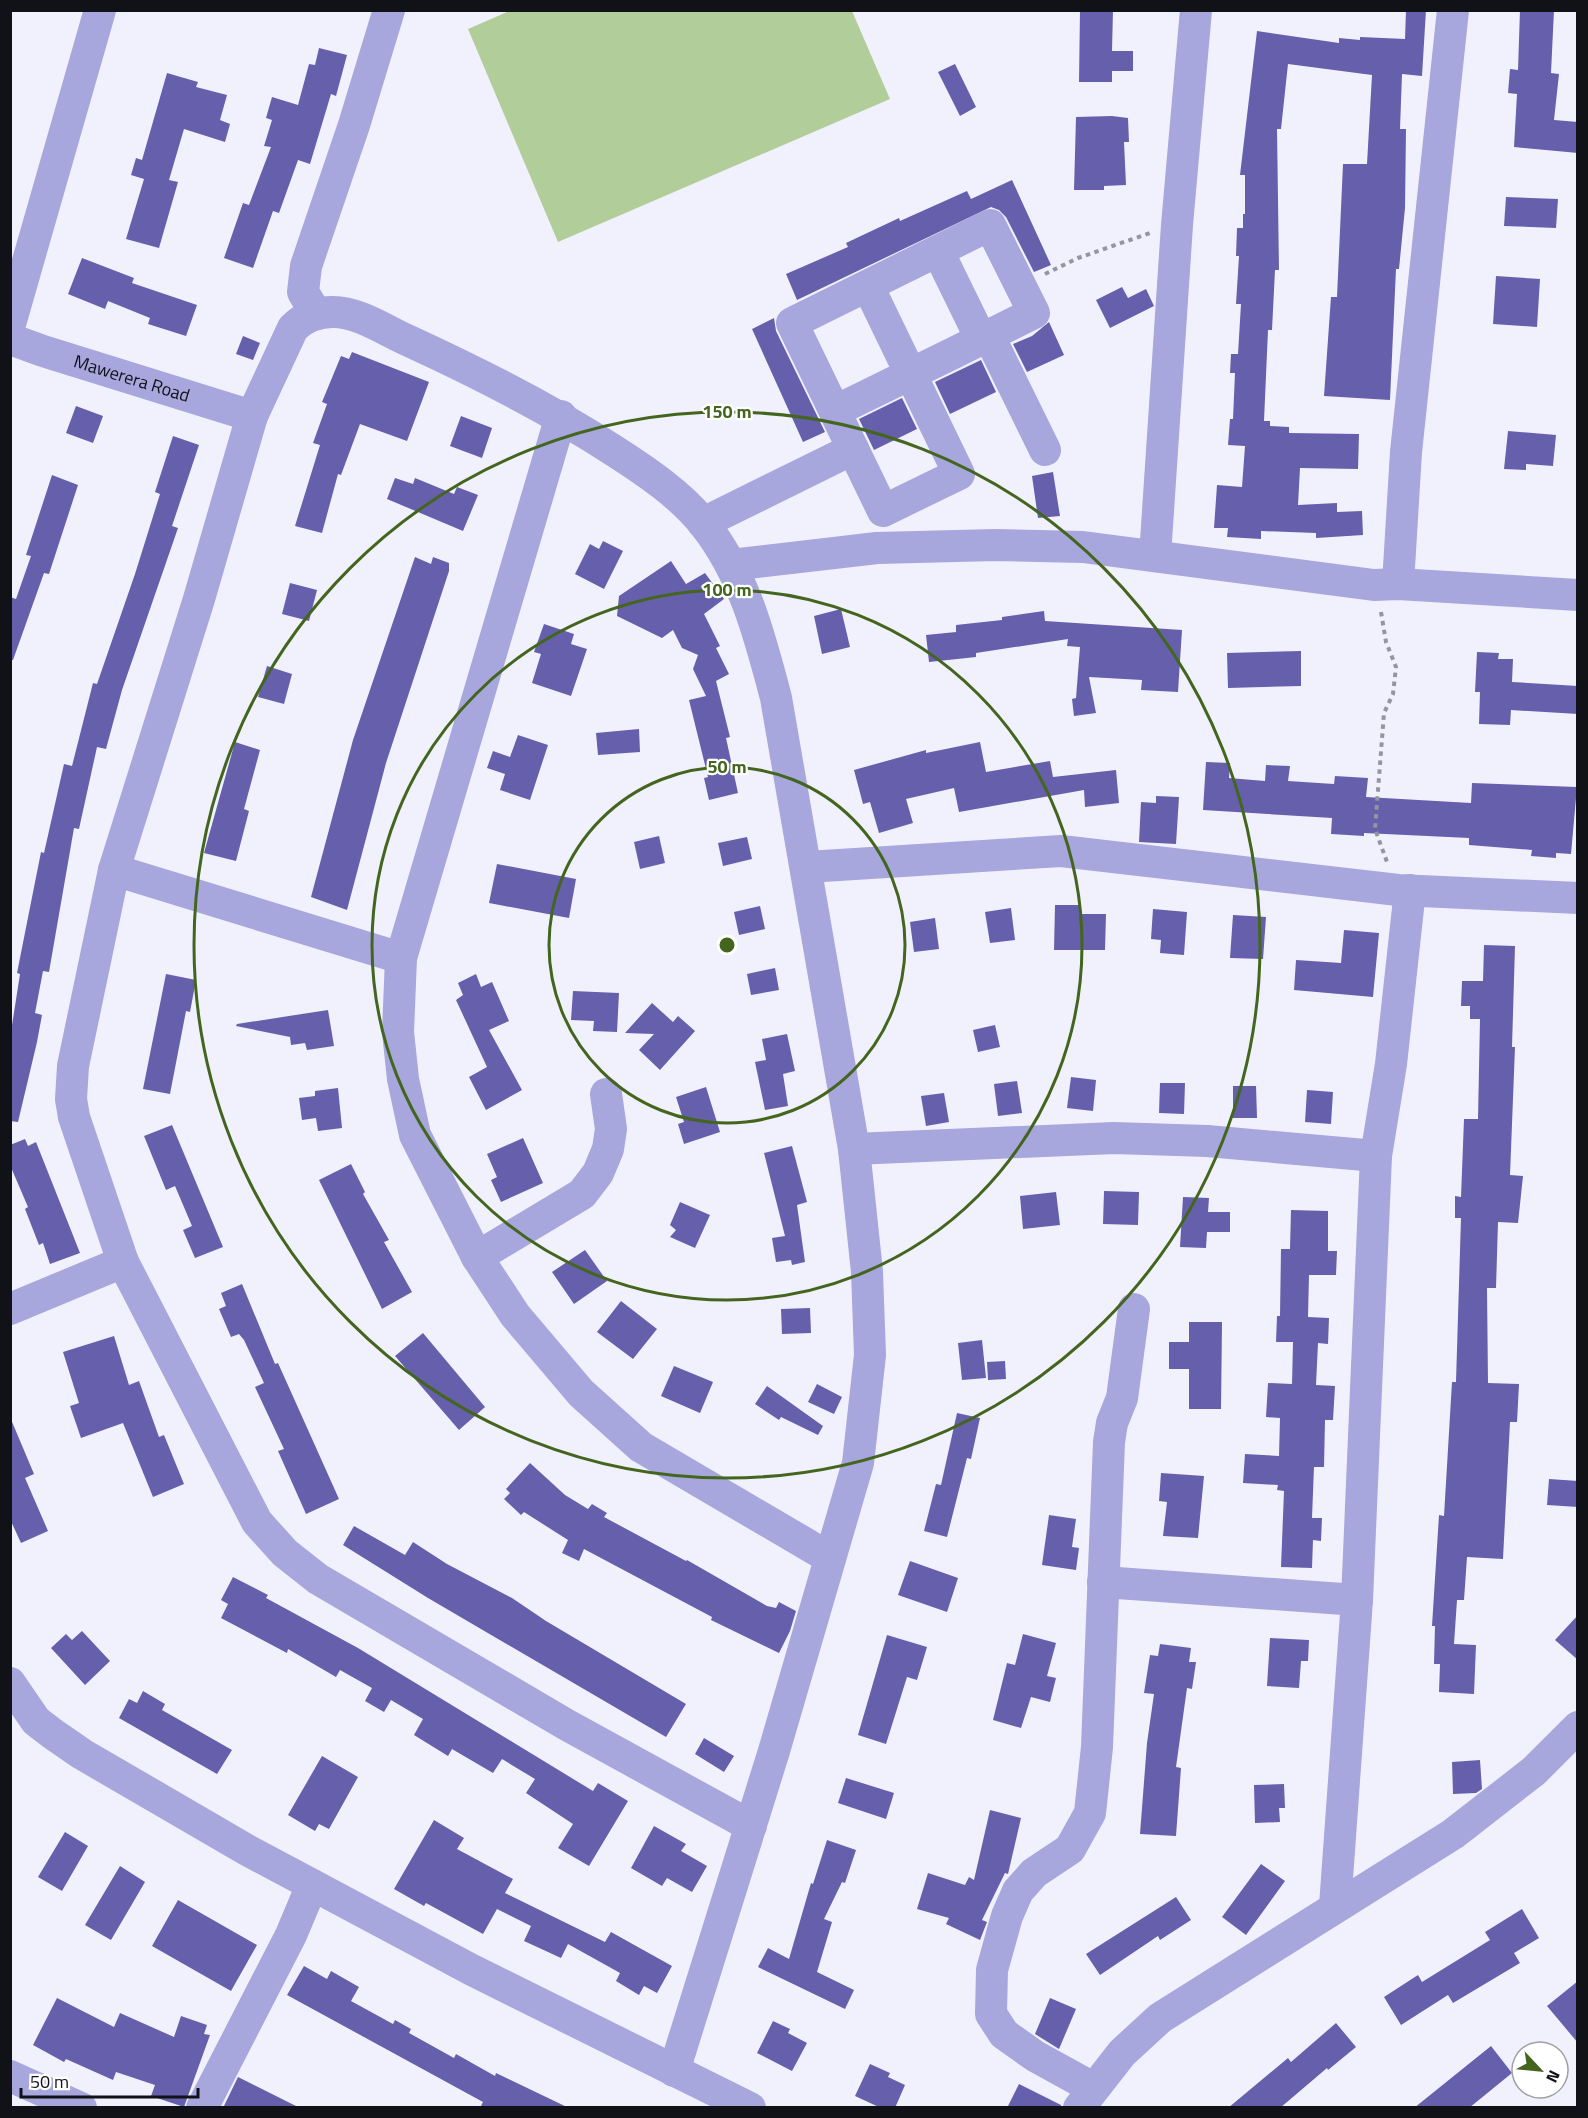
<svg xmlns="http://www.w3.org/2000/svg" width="1588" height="2118" font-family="'Titillium Web',sans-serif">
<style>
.green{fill:#b1ce9a}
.building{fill:#665fab}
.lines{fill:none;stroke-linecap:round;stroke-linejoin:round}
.path{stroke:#95959f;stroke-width:4;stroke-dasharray:4.5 4.5;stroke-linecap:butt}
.minor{stroke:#a7a6dd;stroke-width:32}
.ring{fill:none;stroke:#43651d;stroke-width:3}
.labels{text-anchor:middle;stroke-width:4.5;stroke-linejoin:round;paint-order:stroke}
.street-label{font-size:18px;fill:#111118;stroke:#fff}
.centre{fill:#43651d;stroke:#fff;stroke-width:3}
.ring-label{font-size:18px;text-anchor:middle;font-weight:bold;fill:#43651d;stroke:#fff;stroke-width:4.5;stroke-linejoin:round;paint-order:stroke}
</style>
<rect width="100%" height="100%" fill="#f1f1fd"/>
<path class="green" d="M512,10l340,1 38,88 -332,143 -90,-213z"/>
<g class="building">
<path d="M1080,10h33l-1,41h21v20h-21v11h-33z"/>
<path d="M1406,10h20l-4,66 -20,-2 -2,55h6l-1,79 -6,61h-3l-6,131 -66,-4 7,-99h6l6,-133h24l5,-89 -84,-11 -7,65h-4l2,141h-4l-3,60h-4l-4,91h6v5l19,1v6l70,1 -1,35 -58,-1 -2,37 39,-2v9l25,-1 1,24 -47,3v-5l-55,-2v8l-34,-2 1,-9h-14l3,-43 25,2 3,-41 -17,-1 2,-26h3l2,-46h-5l1,-19h7l3,-50h-5l3,-48h-3l1,-28h6v-14h2v-39h-5l17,-144 82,12v-5l21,2v-3l45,2z"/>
<path d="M1520,10h34l-3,63 8,1 -5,46 24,2v31l-64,-6 3,-53 -9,-1 2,-24 8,1z"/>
<path d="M319,48l28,7 -11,41 -5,-2 -21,70 -12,-4 -19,53 -6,-2 -20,57 -29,-10 19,-55 6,2 22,-58 -7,-1 8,-26 -6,-2 6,-21 26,8 11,-41 6,1z"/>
<path d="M955,64l21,43 -16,9 -22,-44z"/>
<path d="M167,73l31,9 -2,5 31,8 -7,25 10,4 -5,18 -41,-13 -15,51 9,2 -19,66 -33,-9 18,-60 -13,-4 5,-17 6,2z"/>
<path d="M1112,116l16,2 1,24h-5l2,43 -22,1v4h-30l2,-73z"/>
<path d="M1012,180l39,85 -17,7 -28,-55 -7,-7 -8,-3 -194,93 -11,-26 62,-27 -2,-4 53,-25 1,3 67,-30 4,8z"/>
<path d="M1506,197l52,2 -2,29 -52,-2z"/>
<path d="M82,258l52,20 -2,5 65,22 -11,31 -38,-12 2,-6 -42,-17 -3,8 -37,-15z"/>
<path d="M1496,276l44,3 -3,48 -44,-3z"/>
<path d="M1122,287l6,11 18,-9 8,17 -44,22 -14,-28z"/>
<path d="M774,318l2,13 49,101 -22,10 -51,-113z"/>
<path d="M1049,322l15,33 -37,17 -14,-28 19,-8z"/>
<path d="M243,336l17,7 -7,17 -17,-6z"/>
<path d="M352,352l77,30 -22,59 -47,-17 -19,51 -3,-1 -16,59 -27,-7 25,-81 -7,-2 14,-39 -5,-2 19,-46 8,3z"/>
<path d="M981,360l15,32 -46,22 -15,-32z"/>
<path d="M902,398l15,31 -43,21 -15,-31z"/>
<path d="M76,406l27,10 -10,27 -27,-10z"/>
<path d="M461,416l31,12 -10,30 -32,-12z"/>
<path d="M1508,431l48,4 -3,31 -27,-2v6l-22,-1z"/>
<path d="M173,436l26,9 -27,81 6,2 -56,162 -16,59 -9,-2 -18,82 -5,-1 -25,144 -6,-1 -8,42 7,2 -5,27 -19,80 -8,-1v-83l10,-64 -3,-1 24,-121 3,1 20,-89 8,2 21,-83 4,1 38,-110 25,-80 -5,-2z"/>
<path d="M1053,472l7,44 -22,2 -6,-42z"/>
<path d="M52,475l26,10 -29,89 -5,-1 -31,87h-3v-63l6,2 15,-43 -5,-1z"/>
<path d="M395,478l18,6 2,-6 39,16 3,-7 21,8 -15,36 -76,-32z"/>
<path d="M603,541l20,10 -19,38 -29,-15 15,-30 9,5z"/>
<path d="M415,557l16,7 2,-7 16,6v8l-63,192 -39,147 -36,-13 42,-157z"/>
<path d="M671,561l15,23 19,-11 19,26 -20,15 16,32 -4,2 13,26 -13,7 14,56 -4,1 12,55 -29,7 -5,-22 4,-1 -19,-77 17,-4 -13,-27 5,-14 -16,-7 -9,-18 -11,8 -45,-22 2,-20z"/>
<path d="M290,583l27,7 -8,31 -27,-7z"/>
<path d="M841,609l9,38 -28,7 -8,-38z"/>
<path d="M1044,611l1,10 137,9 -4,62 -37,-2 1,-10 -53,-3 7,36 -22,3 -2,-17 4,-1 4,-51 -13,-1 1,-7 -92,14v4l-47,5 -3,-27 30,-3v-7l46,-5v-3z"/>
<path d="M544,624l30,10 -3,10 16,5 -16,47 -39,-13 9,-29 -7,-2z"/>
<path d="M1301,651v35l-73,2 -1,-35z"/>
<path d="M1477,652l22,1 -1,6h15l-1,23 66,4v28l-67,-4 -1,15 -31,-1 1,-32h-5z"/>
<path d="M267,666l25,8 -8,30 -26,-7z"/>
<path d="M639,729l1,23 -42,3 -2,-22z"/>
<path d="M518,735l30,10 -18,55 -30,-10 5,-16 -18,-6 6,-17 17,6z"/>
<path d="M235,742l25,8 -16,59 5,2 -13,50 -32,-8z"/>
<path d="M980,742l6,30 64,-11 3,16 63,-7 3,33 -34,4 -1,-17 -125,22 -5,-24 -48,11 7,24 -34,10 -9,-31 -7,2 -9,-34 72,-20v3z"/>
<path d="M1206,762l24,1 -1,15 36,3 1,-16 24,1 -2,15 46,3 1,-8 33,2 -2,19 105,6 1,-20 105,4 -6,67 -15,-1v5l-25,-2 1,-6 -63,-5v-7l-105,-5v3l-33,-2 1,-16 -129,-8z"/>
<path d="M1156,796l23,1 -3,47 -37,-2 2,-40 15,1z"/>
<path d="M659,836l6,27 -25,6 -6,-27z"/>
<path d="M747,837l5,22 -29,7 -5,-23z"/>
<path d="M497,864l79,15 -7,39 -80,-15z"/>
<path d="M1055,905h24v9h27l-1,36h-51z"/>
<path d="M760,906l5,23 -26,6 -5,-23z"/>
<path d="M1011,908l4,32 -25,3 -5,-31z"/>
<path d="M1153,909l34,3 -3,43 -24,-2 1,-13 -10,-1z"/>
<path d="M1233,915l33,2 -3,42 -33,-1z"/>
<path d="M935,918l4,31 -25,3 -4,-30z"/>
<path d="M1344,930l35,3 -6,64 -79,-7 2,-30 45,3z"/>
<path d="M1484,945l31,1 -3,101h3l-5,128 13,1 -5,47 -20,-1 -2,66h-9l1,95 31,1 -2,38h-7l-7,137 -36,-2 -3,43h-7l-3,44 22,1 -2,49 -35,-2 1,-28h-6l1,-38h-3l7,-111 5,1 8,-134h4l5,-164h-6v-22l6,1 3,-78h14l2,-100h-10v-13h-9l1,-25h21z"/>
<path d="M775,968l4,22 -28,5 -4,-21z"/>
<path d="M166,974l30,6 -6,32 -4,-1 -16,83 -27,-5z"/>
<path d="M476,974l5,13 11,-5 17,39 -20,9 33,60 -36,20 -17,-33 18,-10 -31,-67 7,-5 -5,-12z"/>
<path d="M573,991l46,2 -2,39 -24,-1 1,-10 -23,-1z"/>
<path d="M652,1003l21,19 5,-6 17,15 -35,39 -21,-20 15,-16 -29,-1z"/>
<path d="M328,1010l6,36 -27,4 -2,-7 -14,2 -1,-8 -54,-11 1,-2z"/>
<path d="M995,1025l5,22 -22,5 -5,-22z"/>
<path d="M787,1034l8,37 -12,3 5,32 -23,4 -10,-48 11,-2 -4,-21z"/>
<path d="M1071,1077l25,3 -3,31 -26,-3z"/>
<path d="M1017,1081l5,32 -24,3 -4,-32z"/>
<path d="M1160,1083h25l-1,31 -25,-1z"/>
<path d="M1233,1086h23l1,32h-24z"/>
<path d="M706,1087l14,45 -36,12 -6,-20 6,-2 -8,-25z"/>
<path d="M338,1088l4,40 -24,3 -2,-13 -14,2 -3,-22 16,-2v-5z"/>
<path d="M1307,1090l26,2 -2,32 -26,-2z"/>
<path d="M944,1093l5,29 -23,4 -5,-30z"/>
<path d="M172,1125l51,122 -28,11 -12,-28 9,-4 -17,-40 -9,4 -22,-54z"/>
<path d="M523,1138l20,45 -42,19 -10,-22 6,-3 -10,-23z"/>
<path d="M25,1139l3,7 8,-4 44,111 -30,11 -7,-21 -4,2 -14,-36 3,-2 -18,-42v-20z"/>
<path d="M792,1146l15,56 -10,3 8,57 -13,3 -1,-5 -15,2 -4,-24 13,-2 -21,-83z"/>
<path d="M351,1164l14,28 -2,2 26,46 -5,2 28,50 -30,17 -63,-129z"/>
<path d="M1104,1191l35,1 -1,33 -35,-1z"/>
<path d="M1056,1192l4,33 -37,4 -3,-33z"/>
<path d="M1183,1197l26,1 -1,14h22v20h-23l-1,16 -26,-1z"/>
<path d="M680,1202l30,13 -15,33 -25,-11 6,-7 -6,-5z"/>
<path d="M1291,1210l37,1v40h9l-1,24h-27l-1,42 21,1 -1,26 -10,-1 -2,42 19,1 -2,34h-8l-1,47h-10l-2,51h10l-1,23 -8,-1 -1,28 -31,-1 3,-76 -7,-1 1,-5 -35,-2 2,-29 34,2 1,-38 -14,-1 2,-34 24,1 1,-42h-17l1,-26h3l1,-67h9z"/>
<path d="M585,1250l22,31 -33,23 -22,-32z"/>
<path d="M242,1284l33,80 3,-1 61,136 -33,15 -28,-63 6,-2 -29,-62 9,-4 -20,-43 -5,-6 -8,3 -12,-28 7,-3 -5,-13z"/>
<path d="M621,1301l36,28 -24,30 -36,-27z"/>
<path d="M810,1308l1,25 -29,1 -1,-25z"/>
<path d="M1189,1322h33l-1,87h-32v-40h-20v-27h20z"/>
<path d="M423,1333l62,74 -26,23 -64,-74z"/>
<path d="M114,1336l15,49 10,-4 20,56 5,-2 20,49 -31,13 -30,-74 -42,15 -11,-32 9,-3 -16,-51z"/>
<path d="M982,1340l4,38 -24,2 -4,-37z"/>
<path d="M1005,1361l1,18 -18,1 -1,-18z"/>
<path d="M674,1366l39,16 -13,31 -39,-17z"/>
<path d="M817,1384l25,13 -8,17 -26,-12z"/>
<path d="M767,1386l56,40 -5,9 -37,-18 -2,3 -24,-16z"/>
<path d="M957,1413l23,5 -9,41 -4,-1 -20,79 -23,-6 12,-47 5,1z"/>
<path d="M10,1417l24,57 -9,4 23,53 -27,12 -11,-24z"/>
<path d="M530,1463l35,32 23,14 4,-5 15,9 -3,4 82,44 1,-1 80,46 9,2 3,-6 17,9 -6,20 -11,22 -68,-33 1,-3 -128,-68 -5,12 -17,-8 6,-13 -44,-28 -3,3 -17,-16 6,-6 -4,-4z"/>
<path d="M1161,1473l43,3 -6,62 -35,-2 4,-34 -8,-1z"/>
<path d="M1549,1479l29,2v26l-31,-2z"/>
<path d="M1049,1515l27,4 -4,28 7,1 -3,22 -34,-5z"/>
<path d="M354,1526l51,29 8,-13 34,22 65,34 34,23 140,83 -20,33 -238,-139 -85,-53z"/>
<path d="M910,1561l48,17 -11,34 -49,-17z"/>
<path d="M233,1577l35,18 -2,3 92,50 235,143 5,-8 30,18 -39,65 -31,-18 15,-24 -47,-31 9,-14 -33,-20 -9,14 -41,-24 -4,7 -34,-21 9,-16 -32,-19 -7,12 -19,-11 7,-13 -32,-18 -4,7 -48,-28 -1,4 -66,-35 7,-14 -7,-4z"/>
<path d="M1578,1615v45l-23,-20z"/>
<path d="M82,1631l28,30 -25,24 -34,-37 15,-14 6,6z"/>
<path d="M1023,1634l33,9 -9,33 9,2 -6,24 -19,-5 -10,31 -28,-8 14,-57 8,2z"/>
<path d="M887,1635l40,12 -10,33 -10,-3 -21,67 -28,-9z"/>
<path d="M1270,1638l39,2 -1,21h-7l-2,27 -32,-2z"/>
<path d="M1160,1644l31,4 -2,14h7l-4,27 -5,-1 -11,79 5,1 -5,68 -36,-2 7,-91 7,-49 -10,-1 6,-38 8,1z"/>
<path d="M143,1691l22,13 -3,6 70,40 -15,24 -98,-56 10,-19 8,4z"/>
<path d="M704,1738l30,18 -10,16 -29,-18z"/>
<path d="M322,1756l36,21 -29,52 -10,-5 -4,7 -27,-16z"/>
<path d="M1480,1760l2,29 -6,4 -23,1 -1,-32z"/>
<path d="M846,1778l48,15 -8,26 -48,-16z"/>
<path d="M1284,1784l1,24h-6l1,14 -25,1 -1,-38z"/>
<path d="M990,1810l31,8 -13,56 -3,-1 -23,47 5,2 -7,18 -34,-16 3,-6 -32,-9 11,-36 37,12 4,-8 5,3z"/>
<path d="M434,1820l30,18 -7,11 56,30 -8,14 100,49 6,-10 61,34 -15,27 -13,-7 -5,9 -23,-14 4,-8 -52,-29 -7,14 -37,-17 7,-15 -34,-17 -14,25 -57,-31 -2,3 -30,-17z"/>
<path d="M654,1826l32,18 -5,7 26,15 -15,26 -25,-14 -5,8 -31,-18z"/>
<path d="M65,1832l23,14 -26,45 -24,-14z"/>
<path d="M827,1840l29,10 -11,33 -3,-1 -18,37 8,3 -15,50 37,18 -9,19 -87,-42 10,-19 21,11 22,-76 2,1z"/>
<path d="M1261,1864l24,17 -39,54 -24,-18z"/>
<path d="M120,1866l25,16 -34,58 -26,-15z"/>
<path d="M1176,1897l15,23 -31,20 -2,-4 -58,39 -14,-21z"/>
<path d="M178,1900l79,45 -26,46 -79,-45z"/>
<path d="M1522,1909l17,29 -25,15 6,10 -67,40 -5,-8 -47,30 -17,-28 34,-22 4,7 68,-42 -5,-8z"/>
<path d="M304,1966l23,13 4,-8 28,16 -8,14 42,23 2,-4 16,9 -2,4 45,25 2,-4 39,22 1,-3 73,35h-89l3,-6 -196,-107z"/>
<path d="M1578,1981v62l-31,-37z"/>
<path d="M57,1998l57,29 6,-14 54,24 7,-21 26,9 -3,9 6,1 -26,72 -33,-11 4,-11 -39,-13 -3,8 -47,-21 -2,3 -31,-17z"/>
<path d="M1050,1998l26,11 -17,40 -24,-15z"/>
<path d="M773,2021l17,8 -2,4 19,10 -15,28 -35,-18z"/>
<path d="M1336,2023l20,24 -28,23 -1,-2 -47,40h-52l60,-50 3,4z"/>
<path d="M1491,2046l21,27 -43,35h-55z"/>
<path d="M870,2064l20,9 -2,4 17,8 -10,23h-14l-26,-12z"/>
<path d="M238,2077l62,31h-77z"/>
<path d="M1019,2084l42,21v3h-54z"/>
</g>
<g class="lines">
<g class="path">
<path d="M1045,274l33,-16 72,-25"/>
<path d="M1381,612l5,30 10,25 -3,27 -9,19 -9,116 12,33"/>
</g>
<g class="minor">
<path d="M938,251l43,88"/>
<path d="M316,314l-13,-22 3,-26 48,-141 35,-115"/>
<path d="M10,324l90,-314"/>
<path d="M989,336l56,114"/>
<path id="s1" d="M10,339l33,12 209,65"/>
<path d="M835,411c66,-32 133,-65 199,-98l-44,-88 -198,98 91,188 76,-37 -91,-188"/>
<path d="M561,416l-160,542 -3,74 5,47 12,56 62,122 38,58 66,78 60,54 189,111"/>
<path d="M703,523l150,-74"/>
<path d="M1155,556l22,-331 19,-215"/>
<path d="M731,565l146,-17 119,-3 87,2 291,38 24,-1 180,11"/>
<path d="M1398,584l8,-132 47,-442"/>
<path d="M807,867l254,-16 337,39 180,8"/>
<path d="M114,870l287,88"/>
<path d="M854,1149l260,-11 93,3 169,15"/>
<path d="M477,1257l105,-63 16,-21 10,-24 3,-20 -5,-35"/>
<path d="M10,1309l113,-47"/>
<path d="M1103,1582l254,18"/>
<path d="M10,1683l26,38 17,13 29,20 165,96 225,120 278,138"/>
<path d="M1335,1906l22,-306 19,-444 15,-92 19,-174"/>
<path d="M674,2071l100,-320 84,-288 12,-108 -3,-83 -13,-123 -78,-451c-16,-61 -32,-124 -72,-174 -23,-29 -57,-52 -88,-72 -66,-43 -135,-78 -207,-111 -23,-10 -50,-29 -76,-29 -16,0 -29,5 -40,16l-41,88 -53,183 -85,271 -41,196 -2,33 3,18 49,145 134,260 28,31 33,26 249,146 184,101"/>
<path d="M10,2076l71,32"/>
<path d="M1093,2088l-58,-32 -31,-22 -13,-20 1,-44 15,-54 11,-25 16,-18 36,-24 20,-36 7,-66 12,-305 3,-19 10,-25 12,-89"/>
<path d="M202,2108l89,-173 21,-50"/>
<path d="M1079,2108l43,-55 38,-35 293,-184 81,-63 44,-44"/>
</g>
</g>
<g class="ring">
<circle cx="727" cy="945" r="178"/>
<circle cx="727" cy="945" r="355"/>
<circle cx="727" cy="945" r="533"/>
</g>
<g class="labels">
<g class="street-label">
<text dy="6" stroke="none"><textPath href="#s1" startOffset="128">Mawerera Road</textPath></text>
</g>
</g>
<circle cx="727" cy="945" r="9" class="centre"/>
<g class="ring-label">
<text x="727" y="418">150 m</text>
<text x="727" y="596">100 m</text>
<text x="727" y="773">50 m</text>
</g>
<rect width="1588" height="2118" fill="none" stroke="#111118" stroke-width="24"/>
<g transform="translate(1540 2070) rotate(116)"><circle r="28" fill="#ffffff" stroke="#a0a0a3" stroke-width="1.5"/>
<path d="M0-4.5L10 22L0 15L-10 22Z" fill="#43651d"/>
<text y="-9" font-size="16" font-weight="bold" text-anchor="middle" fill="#111118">N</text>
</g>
<path d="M21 2088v9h177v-9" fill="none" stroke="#111118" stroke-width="3"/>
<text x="30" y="2088" font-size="18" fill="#111118" stroke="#ffffff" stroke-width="4.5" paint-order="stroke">50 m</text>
</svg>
